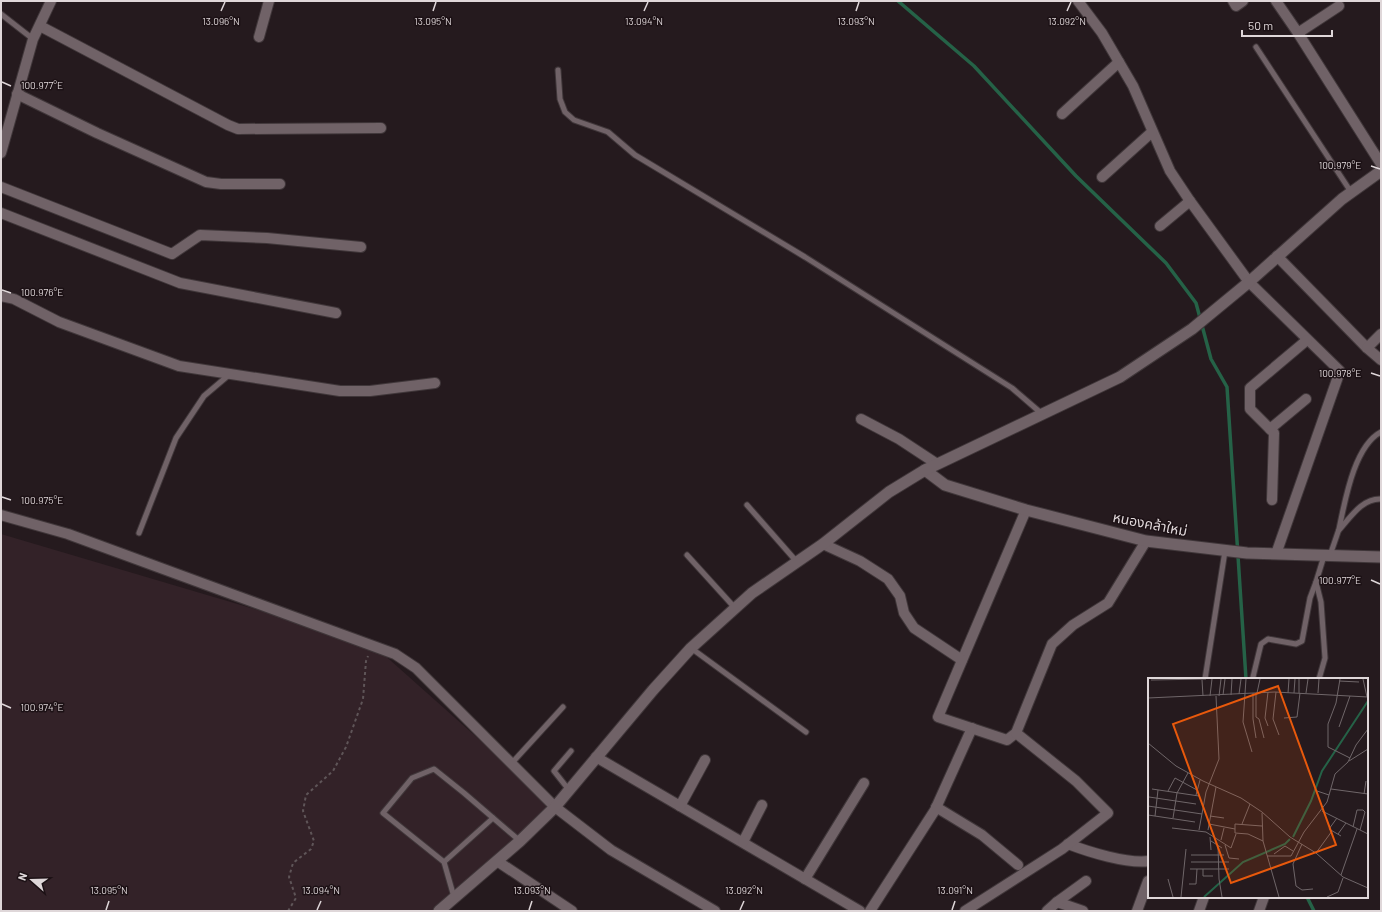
<svg xmlns="http://www.w3.org/2000/svg" width="1382" height="912" font-family="Barlow,'Noto Sans Thai',sans-serif">
<style>
.built{fill:#332228}
.lines{fill:none;stroke-linecap:round;stroke-linejoin:round}
.stream{stroke:#256247;stroke-width:3.5}
.service-casing{stroke:#40373a;stroke-width:7}
.minor-casing{stroke:#40373a;stroke-width:12}
.tertiary-casing{stroke:#40373a;stroke-width:13}
.secondary-casing{stroke:#40373a;stroke-width:13}
.path{stroke:#5f5558;stroke-width:2;stroke-dasharray:3 3;stroke-linecap:butt}
.service{stroke:#706267;stroke-width:5}
.minor{stroke:#706267;stroke-width:10}
.tertiary{stroke:#706267;stroke-width:11}
.secondary{stroke:#706267;stroke-width:11}
.ticks{fill:none;stroke:#dfd7d9;stroke-width:1.5}
.labels{text-anchor:middle;stroke-width:3;stroke-linejoin:round;paint-order:stroke}
.street-label{font-size:14px;fill:#dfd7d9;stroke:#1c1115}
.inset-river{fill:none;stroke:#256247;stroke-width:2}
.inset-road{fill:none;stroke:#6f6669;stroke-width:1}
.view{fill:#e8590c;fill-opacity:0.15;stroke:#e8590c;stroke-width:2}
.inset-edge{fill:none;stroke:#dfd7d9;stroke-width:2}
.ticks-label{font-size:10px;text-anchor:middle;fill:#dfd7d9;stroke:#1c1115;stroke-width:3;stroke-linejoin:round;paint-order:stroke}
</style>
<rect width="100%" height="100%" fill="#251a1e"/>
<path class="built" d="M1,534l371,110 183,163 -121,104h-433z"/>
<g class="lines">
<g class="stream">
<path d="M898,1l76,65 102,110 90,87 30,40 15,56 16,28 19,292"/>
<path d="M1307,897l7,14"/>
</g>
<defs>
<g id="service">
<path d="M1,14l32,25"/>
<path d="M1256,47l95,145"/>
<path d="M558,70l2,29 5,13 9,8 34,12 27,23 170,102 207,131 29,25"/>
<path d="M747,505l50,57"/>
<path d="M1339,530c11,-12 23,-32 42,-31"/>
<path d="M139,533l37,-95 28,-42 26,-22"/>
<path d="M687,555l48,53"/>
<path d="M1330,555c3,-8 6,-17 9,-26 6,-28 15,-83 42,-97"/>
<path d="M691,648l115,84"/>
<path d="M1253,677l8,-33 7,-5 28,5 6,-3 8,-43 6,-16"/>
<path d="M1205,679l20,-128"/>
<path d="M1319,679l6,-21 -4,-56 -5,-20 8,-26"/>
<path d="M511,764l52,-57"/>
<path d="M569,790l-15,-19 17,-20"/>
<path d="M444,862l49,-44"/>
<path d="M454,897l-10,-35 -61,-49 29,-35 22,-9 30,24 56,48"/>
</g>
<g id="minor">
<path d="M1078,1l24,32 31,53 37,85 20,30 59,81 91,89 -64,183"/>
<path d="M1233,1l3,5 7,-5"/>
<path d="M1276,1l22,32 83,131"/>
<path d="M40,26l188,99 10,4 143,-1"/>
<path d="M1298,33l41,-27"/>
<path d="M259,37l10,-36"/>
<path d="M17,94l80,39 109,49 15,2h59"/>
<path d="M1062,114l57,-52"/>
<path d="M1,153l32,-114 18,-38"/>
<path d="M1102,177l50,-45"/>
<path d="M1,187l171,67 28,-19 67,3 94,9"/>
<path d="M1,213l179,70 156,30"/>
<path d="M1160,226l30,-25"/>
<path d="M1277,256l90,92 14,12"/>
<path d="M1,296l13,3 45,23 120,44 161,25h30l65,-8"/>
<path d="M1367,348l14,-14"/>
<path d="M861,419l38,20 38,25"/>
<path d="M1270,429l36,-30"/>
<path d="M1272,500l2,-67 -24,-24v-21l57,-48"/>
<path d="M1026,510l-88,207 69,23 9,-7 36,-89 21,-19 35,-22 38,-62"/>
<path d="M1,515l67,19 327,120 21,14 139,139 56,43 104,61"/>
<path d="M823,544l37,17 28,18 12,17 4,17 10,15 48,32"/>
<path d="M596,757l264,154"/>
<path d="M680,806l25,-46"/>
<path d="M936,807l46,28 36,30"/>
<path d="M743,842l19,-37"/>
<path d="M1068,844c21,8 59,20 81,17"/>
<path d="M497,861l75,50"/>
<path d="M805,879l59,-96"/>
<path d="M1057,902l26,9"/>
<path d="M870,911l65,-101 37,-82"/>
<path d="M965,911l97,-62 46,-36 -32,-32 -60,-48"/>
<path d="M1047,911l10,-9 29,-21"/>
<path d="M1137,911l11,-30"/>
<path d="M1199,911l5,-14"/>
<path d="M1259,911l5,-14"/>
</g>
<path id="tertiary" d="M925,470l20,15 81,25 120,31 101,12 134,4"/>
<path id="secondary" d="M439,911l81,-70 35,-34 98,-117 38,-42 61,-55 71,-49 66,-52 36,-22 195,-93 72,-48 57,-47 93,-83 39,-28"/>
</defs>
<use href="#service" class="service-casing"/>
<use href="#minor" class="minor-casing"/>
<use href="#tertiary" class="tertiary-casing"/>
<use href="#secondary" class="secondary-casing"/>
<path class="path" d="M288,911l8,-13 -7,-21 4,-14 18,-14 3,-8 -11,-30 3,-16 27,-24 13,-24 17,-48 3,-38 2,-5"/>
<use href="#service" class="service"/>
<use href="#minor" class="minor"/>
<use href="#tertiary" class="tertiary"/>
<use href="#secondary" class="secondary"/>
</g>
<path class="ticks" d="M221,11l4,-9M433,11l3,-9M644,11l4,-9M856,11l3,-9M1067,11l4,-9M2,82l9,4M1371,166l9,3M2,290l9,3M1371,373l9,3M2,497l9,3M1371,580l9,4M2,704l9,4M106,910l3,-9M317,910l4,-9M529,910l3,-9M740,910l4,-9M952,910l3,-9"/>
<g class="labels">
<g class="street-label">
<text transform="translate(1150 524) rotate(11)" y="5">หนองคล้าใหม่</text>
</g>
</g>
<g transform="translate(1148 678)">
<rect width="220" height="220" fill="#251a1e"/>
<path class="inset-river" d="M145,159l18,-36 11,-30 46,-70M56,219l39,-35 42,-18 5,-5"/>
<path class="inset-road" d="M98,1l-3,43 9,30M192,1l-4,24 -8,21v23l22,11M215,1l4,18M3,2l55,-1M54,2l1,16M191,3l20,1M120,14l-3,26 3,8M128,14l-3,27 6,16M105,15v26l3,19M108,15v24l3,2 5,19M109,15l3,-14M140,15l1,-14M146,15l1,-14M151,15v-14M158,15l2,-14M170,15l1,-14M91,16l2,-15M75,17l2,-16M83,17l1,-16M62,18l2,-17M71,18l2,-17M0,20l127,-6 93,5M136,40l13,-1 3,-24M191,49l11,-31M0,65l28,23 27,15 38,17 21,14 28,25 26,16 27,24 25,11M201,83l19,-12M4,111l47,7M183,111l37,5M20,113l7,-13 22,12M169,113l12,4M216,116l2,-13M48,117l4,-15M1,119l47,7M0,128l54,8M174,133l46,23M114,135l1,28 16,56M0,137l47,7M7,138l3,-26M62,138l14,2M25,140l4,-25 11,-20M189,140l-8,11 12,7M61,146l26,5M94,146l8,-20M114,148l-27,-2v9l13,1 15,7M205,149l4,-17h6l2,2 -5,18M24,150l34,4 25,16 5,-14M51,152l7,-38 13,-33 -3,-63M60,152l8,-43M190,156l8,-11M62,159l1,13M73,162l3,-12M63,163l11,7M154,166l-9,20 3,22 6,4 11,-1M77,167l4,13 10,1M70,168l1,33 3,18M168,175l16,-22M126,176l11,-8 8,5M43,177h33M119,178h24l13,-24 23,-30 8,-28 13,-12 8,-17 12,-16M43,184h38M42,191h39M55,191v7h10M193,197l16,-46M20,201l5,18M41,206h7l1,-15M33,219l5,-48M179,219l11,-5 5,-14"/>
<path class="view" d="M130,8l58,159 -105,38 -58,-159z"/>
<rect width="220" height="220" class="inset-edge"/>
</g>
<g class="ticks-label">
<text x="221" y="25">13.096°N</text>
<text x="433" y="25">13.095°N</text>
<text x="644" y="25">13.094°N</text>
<text x="856" y="25">13.093°N</text>
<text x="1067" y="25">13.092°N</text>
<text x="42" y="89">100.977°E</text>
<text x="1340" y="169">100.979°E</text>
<text x="42" y="296">100.976°E</text>
<text x="1340" y="377">100.978°E</text>
<text x="42" y="504">100.975°E</text>
<text x="1340" y="584">100.977°E</text>
<text x="42" y="711">100.974°E</text>
<text x="109" y="894">13.095°N</text>
<text x="321" y="894">13.094°N</text>
<text x="532" y="894">13.093°N</text>
<text x="744" y="894">13.092°N</text>
<text x="955" y="894">13.091°N</text>
</g>
<rect width="1382" height="912" fill="none" stroke="#dfd7d9" stroke-width="4"/>
<g transform="translate(32 880) rotate(290)" stroke="#1c1115" stroke-width="3" paint-order="stroke">
<path d="M0-3L7 15L0 10L-7 15Z" fill="#dfd7d9"/>
<text y="-6" font-size="11" font-weight="bold" text-anchor="middle" fill="#dfd7d9">N</text>
</g>
<path d="M1242 30v6h90v-6" fill="none" stroke="#dfd7d9" stroke-width="2"/>
<text x="1248" y="30" font-size="12" fill="#dfd7d9" stroke="#1c1115" stroke-width="3" paint-order="stroke">50 m</text>
</svg>
